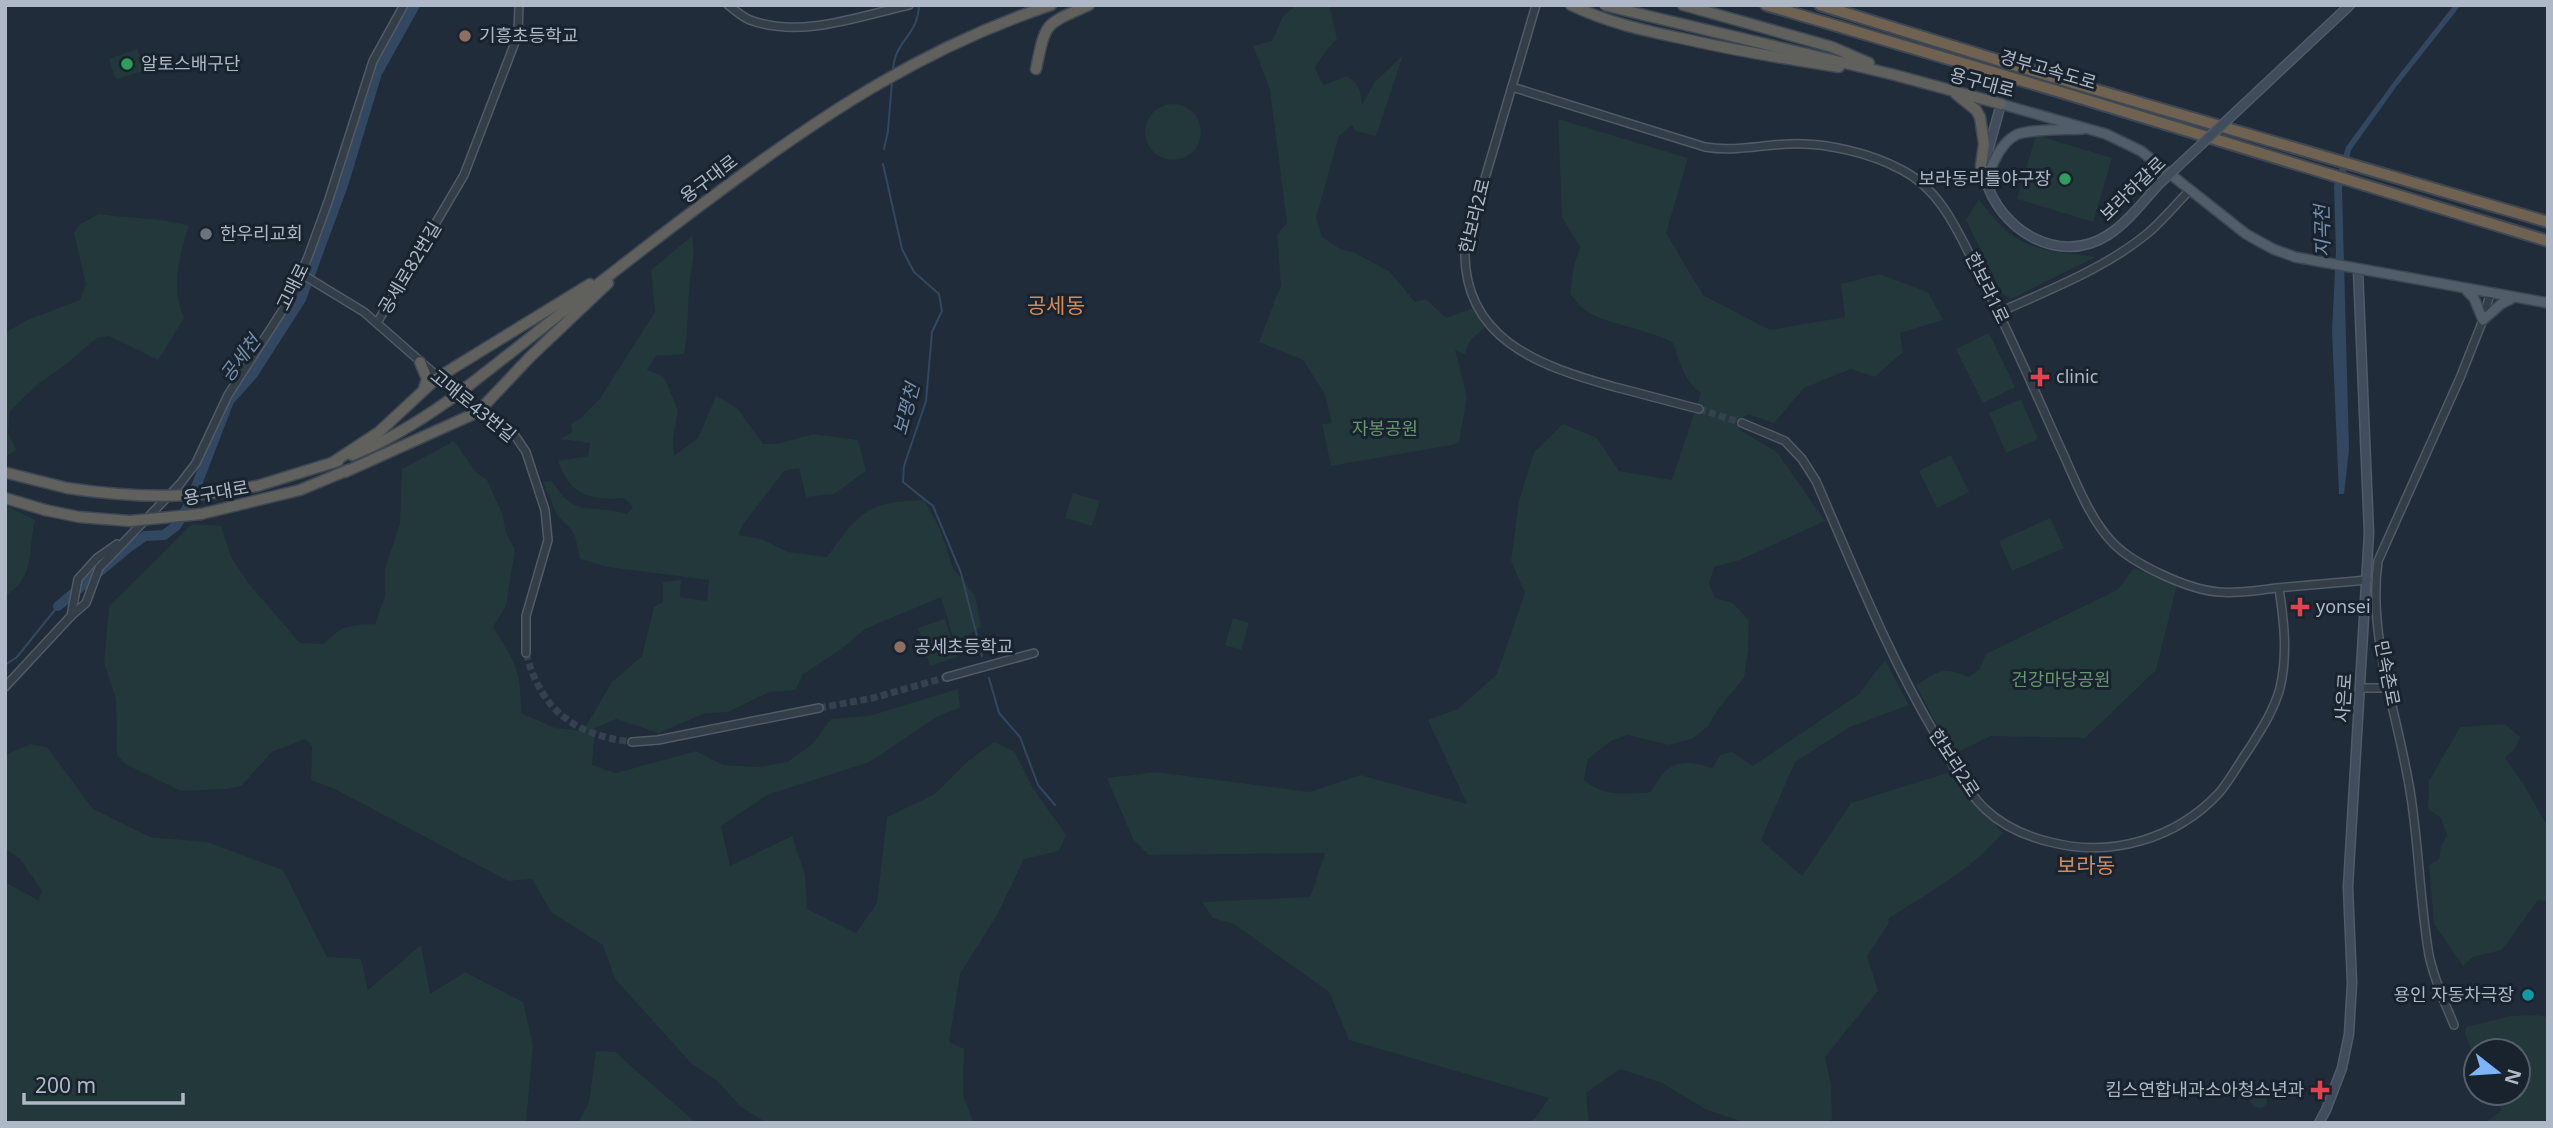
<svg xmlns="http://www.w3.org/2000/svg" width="2553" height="1128" font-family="'Noto Sans','Noto Sans KR',sans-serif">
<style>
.green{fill:#22383a}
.water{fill:#324861}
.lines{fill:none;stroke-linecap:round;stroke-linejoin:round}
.stream{stroke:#324861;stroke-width:2}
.river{stroke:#324861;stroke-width:10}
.tertiary-tunnel{stroke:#35414e;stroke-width:7;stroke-dasharray:7 3.5;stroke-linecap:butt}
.tertiary-casing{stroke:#515b67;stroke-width:10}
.secondary-casing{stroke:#515b67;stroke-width:11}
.primary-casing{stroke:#3d4753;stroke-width:12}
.trunk-casing{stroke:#3e4854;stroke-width:13}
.motorway-casing{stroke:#3e4854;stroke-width:14}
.tertiary{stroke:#333e49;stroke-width:7}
.secondary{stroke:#414d5c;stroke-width:8}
.primary{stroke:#515d69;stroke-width:9}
.trunk{stroke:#60605c;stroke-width:10}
.motorway{stroke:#6f6250;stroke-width:10}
.secondary-bridge-casing{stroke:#515b67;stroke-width:11;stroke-linecap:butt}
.trunk-bridge-casing{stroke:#3e4854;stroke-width:13;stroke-linecap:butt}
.secondary-bridge{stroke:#414d5c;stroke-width:8}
.trunk-bridge{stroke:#60605c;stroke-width:10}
.education-dot{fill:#8d6e63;stroke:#19232e;stroke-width:2.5}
.leisure-dot{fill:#2e9e5b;stroke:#19232e;stroke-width:2.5}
.worship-dot{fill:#6b7280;stroke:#19232e;stroke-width:2.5}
.health-dot{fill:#e0444e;stroke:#19232e;stroke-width:2.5}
.culture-dot{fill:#0f9aa8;stroke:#19232e;stroke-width:2.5}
.labels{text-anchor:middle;stroke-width:6;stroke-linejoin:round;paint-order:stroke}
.poi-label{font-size:18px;fill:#aeb8c6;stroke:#19232e;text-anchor:start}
.street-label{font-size:18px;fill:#aeb8c6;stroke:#19232e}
.park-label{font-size:18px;fill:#65976e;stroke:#19232e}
.water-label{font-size:19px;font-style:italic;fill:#7490af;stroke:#19232e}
.quarter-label{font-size:21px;fill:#d78958;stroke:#19232e}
</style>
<rect width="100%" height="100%" fill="#202c39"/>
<g class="green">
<path d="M1297,5h32l8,34 -12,13 -10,15 5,13 4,5 23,-9c12,8 14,15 15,29l12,-22 29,-28 -27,81 -20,-5 -4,-6 -13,11 -23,82 6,19 18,12 13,3 36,19 26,31 11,-3 20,19 30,-11 12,17 -19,18 -4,12 -10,-4 12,47 -8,45 -7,3 -121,21 -9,-42 10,-1 -7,-29 -22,-34 -44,-18 22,-57 -4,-50 10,-12 -17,-133 -17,-44 19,-5 11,-25z"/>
<path d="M137,49l8,21 -29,10 -7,-21z"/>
<circle cx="1173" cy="132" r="28"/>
<path d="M1558,119l130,39 -22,75 37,62 67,35 75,-13 -4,-33 38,-10 49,18 15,28 -43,13 3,19 -28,25 -24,-8 -47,19 -30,35 -26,-9 -11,8 3,8 37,22 48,69 -85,39 -26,7 -5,17 6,14 18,5 16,18 -1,29 -4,28 -25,30 -11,18 -14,12 -25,7 -41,-10 -17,6 -23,18 -4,21c20,17 42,14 67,12 16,-31 29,-34 62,-24l7,-13 12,-3 21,14 105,-71 27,-35 24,45 -59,22 -55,35 -34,78 41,36 49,-73 99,-31 53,61c-31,36 -74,60 -114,85l-1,7 -21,31 11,35 -53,66 6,29 1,33 -3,4h-82l-42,-14 -43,-26 -42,-14 -34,24 3,30h-60l7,-6 13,-19 -200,-58 -20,-48 -95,-68 -21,-6 -11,-16 108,-5 15,-44 -176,2 -16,-16 -26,-61 49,-6 154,20 50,-17 107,29 -39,-84 30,-11 39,-35 28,-81 -14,-32 8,-60 15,-49 29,-28 34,14 22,33 53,9 29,-87c-16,-11 -22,-32 -28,-50 -25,-15 -74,-19 -92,-36 -4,-4 -7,-9 -11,-13l4,-29 6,-18 -18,-30z"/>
<path d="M2036,135l76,23 -19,64 -76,-23z"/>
<path d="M1979,199c37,52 58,50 117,58l-85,42 -9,-5 -36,-74z"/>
<path d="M99,214c30,5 61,3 90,12 -10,29 -18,63 -5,92l-26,42 -49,-24 -12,2 -32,27 -27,19 -28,27 -2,21 8,18 -11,7v-124l22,-13 53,-20 6,-16 -12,-51 6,-9z"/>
<path d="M692,236c4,21 0,25 -2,45 -3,25 -1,48 -6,73l-28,2 -9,14 17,7 14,33 -5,27 1,19 24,-18 18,-42 21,12 26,36h14l36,-10 45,6 8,31 -32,23 -28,3 -7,-29 -15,3 -40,52 -6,12 23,4 27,13 39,5c33,-45 38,-55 97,-57l16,29 13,39 22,28 6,31 -26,17 -14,-47 -76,32 -21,18 -42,28 -6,15 -27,2 -41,20 -25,2 -44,19 -43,-14 -21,9 -3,37 24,8 80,-22 27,14 36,2 29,-5 25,-19 18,-24 38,-3 89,-27 2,19 -22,8 -68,46 -103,33 -46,31 9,40 62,-30 13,39 2,34 49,24 21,-30 10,-86 48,-23 33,-33 26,-19 20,9 18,36 34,48 -7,16 -35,8 -27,56 -37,59 -11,68 15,7 -1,46 11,28h-207l-26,-16 -24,-26 -25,-17 -77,-85 -12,-34 -52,-33 -19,-33 -24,2 -173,-92 -24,-9 1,-34 -7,-7 -33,13 -31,34 -15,3 -45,2 -54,-26 -10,-10 -1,-56 -12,-36 5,-57 83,-82 29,2 10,31 18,27 51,59 24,1c18,-19 25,-19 51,-20l10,-28v-27l15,-46 2,-54 52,-28 22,31 11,8 15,33 4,20 9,16 -9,57 -13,21c22,36 28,41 28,86l34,15 28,3 29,-49 30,-26 12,-49 9,-5v-20l18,-2 -1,17 27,4 2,-21 -101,-13 -28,-8 -5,-23 -5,-8 -13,-13 -14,-33 9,-1c22,38 39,22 75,33l6,-7 -9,-9c-34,3 -54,-3 -66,-37l30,-5 2,-13 -30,-4 12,-7 -1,-8 11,-7 17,-17 56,-88 -4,-42z"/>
<path d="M1989,333l26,54 -32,16 -27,-54z"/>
<path d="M2021,399l17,40 -32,14 -17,-40z"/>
<path d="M1951,455l18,37 -32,16 -18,-37z"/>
<path d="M1073,493l27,8 -8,25 -27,-8z"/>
<path d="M5,505l30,15c-8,32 2,55 -30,76z"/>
<path d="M2050,518l14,30 -52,23 -13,-30z"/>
<path d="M2134,568l43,17 -21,85 -71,68 -94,-2 -39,19 -36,-70c25,-15 25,-19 53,-8l10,-7 7,-16 131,-64z"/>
<path d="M1233,618l16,5 -8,27 -16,-5z"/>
<path d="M945,619l12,38 -27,9 -12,-38z"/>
<path d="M2505,724l15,13 -4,10 -11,11 18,25 25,44v74l-10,-1 -36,50 -29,7 -10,9 -29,-42 -5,-59 10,-6 2,-13 6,-11 -6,-17 -13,-9 1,-28 31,-54z"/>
<path d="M30,744l17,3 46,62 57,28 57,5 76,28 44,87 34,2 7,31 53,-45 9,49 35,-22 58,30 10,43 -7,78h-521v-241l33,18 4,-9 -22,-32 -15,-11v-93z"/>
<path d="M2536,1015l12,2v106h-63l17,-13 -13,-17h29v-42h-42v10l-11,-27 1,-7 45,-11z"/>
<path d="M596,1051l19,1 81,71h-118l11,-21z"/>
<path d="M2254,1085c9,2 14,9 13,18l-5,5 -7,-1 -8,-9v-10z"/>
</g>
<path class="water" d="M2454,5h7l-65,82 -45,63 -9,39 7,261 -5,44h-5l-7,-163 4,-80 -2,-65 12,-39 49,-67z"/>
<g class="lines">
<g class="stream">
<path d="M893,71c1,-31 25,-34 26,-66"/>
<path d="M884,149l4,-18 4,-50"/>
<path d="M883,164l19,85 12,23 25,22 3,17 -10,21 -6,69 -22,65 -1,16 30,24 28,67 21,83"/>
<path d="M5,665l12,-8 41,-51"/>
<path d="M989,678l10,35 21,24 18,48 17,20"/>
</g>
<path class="river" d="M58,606l70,-58 17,-12 19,-1 12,-9 13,-21 40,-104 24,-27 48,-75 42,-114 34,-112 38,-68"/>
<g class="tertiary-tunnel">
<path d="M1699,409l43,14"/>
<path d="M526,653c15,57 48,82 106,89"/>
<path d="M819,708l54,-10 74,-21"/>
</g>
<defs>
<g id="tertiary">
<path d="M728,5c7,5 14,12 22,15 50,19 110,-4 159,-15"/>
<path d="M1536,5l-71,241c-4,93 74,120 150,141 28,7 56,15 84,22"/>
<path d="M1512,87l193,60c29,5 55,-2 84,-3 35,-2 82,9 113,26 39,20 56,62 75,99 30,58 56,118 83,178 15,32 29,72 54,97 21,21 75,46 105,48 19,2 39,-2 58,-4 30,-3 60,-5 90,-8"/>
<path d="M300,273l64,39 114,100 29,16 9,9 10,15 19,58 3,30 -22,76v37"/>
<path d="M2000,312c51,-23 104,-43 148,-79 15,-13 28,-29 42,-43"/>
<path d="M377,323l87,-148 50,-130 4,-12 1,-28"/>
<path d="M1742,423l43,18 17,18 14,22c38,87 73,176 122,258 14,25 27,50 47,70 19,18 40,27 65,33 61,16 126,-3 169,-49 11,-13 20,-30 30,-44 12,-19 25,-39 31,-61 8,-34 4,-66 -1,-100"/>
<path d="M71,616l7,-37 19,-21 20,-14"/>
<path d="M947,677l87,-24"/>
<path d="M5,687l66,-71 15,-13 13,-35 81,-84 16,-21 32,-68 58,-90 22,-48 20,-55 45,-141 31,-56"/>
<path d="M2361,688h28"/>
<path d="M632,742l26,-2 161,-32"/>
<path d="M2454,1025c-9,-22 -20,-45 -25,-70 -9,-52 -10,-106 -18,-158 -11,-76 -44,-159 -33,-236l82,-183 23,-58 7,-26"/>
</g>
<g id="secondary">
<path d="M2271,79l79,-74"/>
<path d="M1986,158l15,-54"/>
<path d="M1985,178c14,51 73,89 123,57 19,-12 35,-33 50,-50"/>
<path d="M2319,1123l7,-13 16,-42 7,-34 3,-51 -4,-96 21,-354 -11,-263"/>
</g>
<g id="primary">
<path d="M2001,104l105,30 35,17 105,83 27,15 22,8 253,46"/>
<path d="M1985,181c8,-16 14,-37 31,-46 11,-6 53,-5 67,-6"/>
<path d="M2467,291l7,7 9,22 18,-16 10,-5"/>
</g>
<g id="trunk">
<path d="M1571,5c35,17 71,25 109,33 53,12 105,21 159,29"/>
<path d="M1683,5l149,42 37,16"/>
<path d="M1644,15l251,60 106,29"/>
<path d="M1036,69c10,-48 8,-44 53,-64"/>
<path d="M1956,94l20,16 4,7 4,27 -3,22 4,15"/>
<path d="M420,362l7,17 -3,9"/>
<path d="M468,386c84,-65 166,-132 252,-195 105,-78 205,-144 331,-186"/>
<path d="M352,455c34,-13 66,-33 96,-54"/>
<path d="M332,463l47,-31 58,-54 153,-94"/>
<path d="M345,472l133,-60 53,-56 77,-73"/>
<path d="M7,473l60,15"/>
<path d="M222,492l35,-6 81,-25"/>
<path d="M5,498l40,12"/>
<path d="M201,514l99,-24 48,-20"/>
</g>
<g id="motorway">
<path d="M1766,5l291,86 491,150"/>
<path d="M1820,5l239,74 489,143"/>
</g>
</defs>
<use href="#tertiary" class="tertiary-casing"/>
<use href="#secondary" class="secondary-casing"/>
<use href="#primary" class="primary-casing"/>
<use href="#trunk" class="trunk-casing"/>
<use href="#motorway" class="motorway-casing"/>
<use href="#tertiary" class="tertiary"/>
<use href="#secondary" class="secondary"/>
<use href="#primary" class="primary"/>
<use href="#trunk" class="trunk"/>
<use href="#motorway" class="motorway"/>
<defs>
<path id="secondary-bridge" d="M2158,185l113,-106"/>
<g id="trunk-bridge">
<path d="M1604,5l40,10"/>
<path d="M448,401l20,-15"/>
<path d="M67,488c52,8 103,11 155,4"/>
<path d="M45,510l34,7 51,4 71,-7"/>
</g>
</defs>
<use href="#secondary-bridge" class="secondary-bridge-casing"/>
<use href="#trunk-bridge" class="trunk-bridge-casing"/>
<use href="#secondary-bridge" class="secondary-bridge"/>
<use href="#trunk-bridge" class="trunk-bridge"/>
</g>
<g class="education-dot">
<circle cx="465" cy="36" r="7"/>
<circle cx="900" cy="647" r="7"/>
</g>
<g class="leisure-dot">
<circle cx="127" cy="64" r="7"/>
<circle cx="2065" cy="179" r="7"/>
</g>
<circle class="worship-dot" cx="206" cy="234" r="7"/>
<g class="health-dot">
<path d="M2036.5 366.5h7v7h7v7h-7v7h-7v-7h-7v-7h7z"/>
<path d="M2296.5 596.5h7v7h7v7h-7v7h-7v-7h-7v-7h7z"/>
<path d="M2316.5 1079.5h7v7h7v7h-7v7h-7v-7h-7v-7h7z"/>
</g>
<circle class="culture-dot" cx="2528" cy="995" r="7"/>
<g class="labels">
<g class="poi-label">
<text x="479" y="42">기흥초등학교</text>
<text x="141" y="70">알토스배구단</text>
<text x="2051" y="185" text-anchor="end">보라동리틀야구장</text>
<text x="220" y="240">한우리교회</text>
<text x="2056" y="383">clinic</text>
<text x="2316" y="613">yonsei</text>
<text x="914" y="653">공세초등학교</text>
<text x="2514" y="1001" text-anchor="end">용인 자동차극장</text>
<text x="2304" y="1096" text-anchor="end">킴스연합내과소아청소년과</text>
</g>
<g class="street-label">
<text transform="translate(2048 70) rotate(16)" y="6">경부고속도로</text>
<text transform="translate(1982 83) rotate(15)" y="6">용구대로</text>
<text transform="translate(709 179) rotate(-37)" y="6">용구대로</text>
<text transform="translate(2133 189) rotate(-44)" y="6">보라하갈로</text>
<text transform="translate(1475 216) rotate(-76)" y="6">한보라2로</text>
<text transform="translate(410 268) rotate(-59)" y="6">공세로82번길</text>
<text transform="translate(293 287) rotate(-64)" y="6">고매로</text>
<text transform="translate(1987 288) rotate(64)" y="6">한보라1로</text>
<text transform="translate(473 406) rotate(39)" y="6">고매로43번길</text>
<text transform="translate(216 493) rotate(-10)" y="6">용구대로</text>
<text transform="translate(2387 673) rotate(79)" y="6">민속촌로</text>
<text transform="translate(2344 698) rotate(-86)" y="6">사은로</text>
<text transform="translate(1954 763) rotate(57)" y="6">한보라2로</text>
</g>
<g class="park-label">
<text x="1385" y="435">자봉공원</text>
<text x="2061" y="686">건강마당공원</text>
</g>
<g class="water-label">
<text transform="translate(2322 231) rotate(-91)" y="7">지곡천</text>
<text transform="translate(240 358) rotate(-53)" y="7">공세천</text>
<text transform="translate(906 409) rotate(-75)" y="7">보평천</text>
</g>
<g class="quarter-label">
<text x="1056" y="313">공세동</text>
<text x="2086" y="873">보라동</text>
</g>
</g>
<rect width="2553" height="1128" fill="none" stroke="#aeb8c6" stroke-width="14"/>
<g transform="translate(2497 1072) rotate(107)"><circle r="33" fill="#19232e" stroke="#555f6b" stroke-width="2"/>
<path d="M0-5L12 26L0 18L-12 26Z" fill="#7eb4fb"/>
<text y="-10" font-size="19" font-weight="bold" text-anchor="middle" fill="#aeb8c6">N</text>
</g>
<path d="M24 1093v10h159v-10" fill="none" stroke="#aeb8c6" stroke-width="3.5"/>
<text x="35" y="1093" font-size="21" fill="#aeb8c6" stroke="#19232e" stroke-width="5" paint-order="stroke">200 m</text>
</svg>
